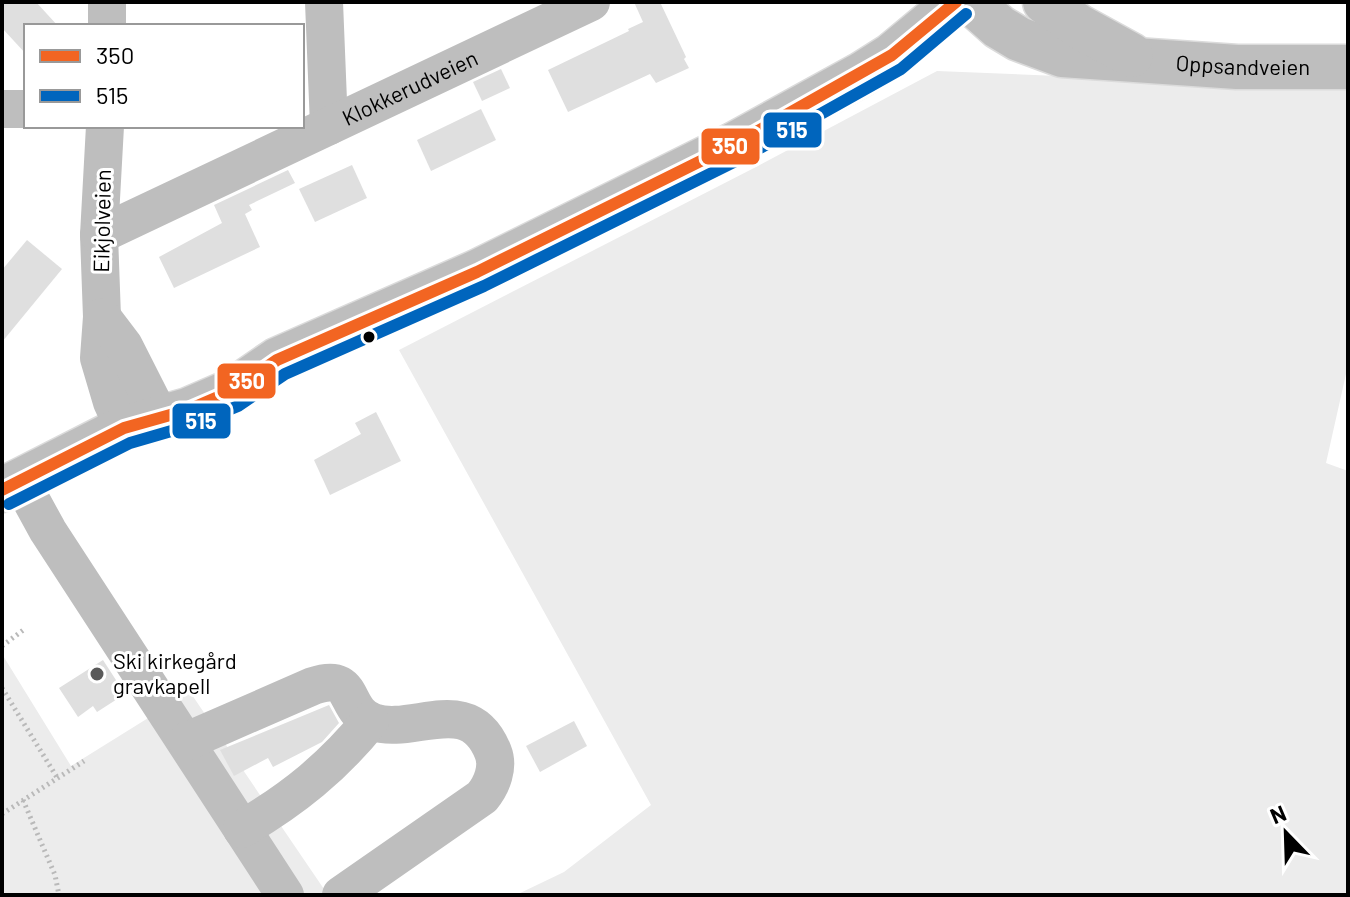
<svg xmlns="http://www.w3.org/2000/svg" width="1350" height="897" font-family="Barlow,sans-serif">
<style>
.green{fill:#ececec}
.building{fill:#dfdfdf}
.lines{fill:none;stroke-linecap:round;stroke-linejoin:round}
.major-casing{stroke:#dbdbdb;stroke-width:47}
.path{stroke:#b9b9b9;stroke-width:5;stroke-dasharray:2 4;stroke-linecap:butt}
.minor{stroke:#bebebe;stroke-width:38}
.major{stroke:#bebebe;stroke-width:44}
.bus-1-casing{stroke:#fff;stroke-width:18}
.bus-2-casing{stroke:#fff;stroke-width:18}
.bus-1{stroke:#f26522;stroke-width:12}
.bus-2{stroke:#0065bd;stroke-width:12}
.bus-dot{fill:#000;stroke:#fff;stroke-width:3}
.poi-dot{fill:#595959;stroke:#fff;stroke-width:3}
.labels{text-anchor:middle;stroke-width:6;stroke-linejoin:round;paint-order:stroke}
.street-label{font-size:22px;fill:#000;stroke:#fff}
.poi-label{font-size:22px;fill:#000;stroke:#fff;text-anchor:start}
.line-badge{stroke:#fff;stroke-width:3}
.badge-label{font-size:22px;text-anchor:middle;font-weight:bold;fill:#fff}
</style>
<rect width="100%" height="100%" fill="#fff"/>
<g class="green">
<path d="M937,71l411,17v277l-22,98 22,8v424h-832l48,-23 87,-67 -252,-455 355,-182z"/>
<path d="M2,654l69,112 119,-74 138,203h-326z"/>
</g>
<g class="building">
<path d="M2,2h34l22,24h-32v28l-24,-26z"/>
<path d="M634,2h26l26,55 -2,2 5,9 -33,15 -6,-9 -82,38 -20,-42 81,-39 -1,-2 15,-7z"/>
<path d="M501,69l9,19 -28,13 -9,-19z"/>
<path d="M481,109l15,31 -65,31 -14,-31z"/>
<path d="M352,165l15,33 -52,24 -16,-33z"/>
<path d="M288,170l7,13 -46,22 3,5 -7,4 15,33 -86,41 -15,-31 63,-34 -8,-18z"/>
<path d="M27,240l35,29 -60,73v-72z"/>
<path d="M376,412l25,49 -71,34 -16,-35 47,-26 -6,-11z"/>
<path d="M103,660l22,34 -28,18 -4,-6 -15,11 -19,-29z"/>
<path d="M329,705l10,18 -17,19 -49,25 -5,-9 -34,18 -14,-26z"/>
<path d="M574,721l13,25 -47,26 -14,-26z"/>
</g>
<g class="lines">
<defs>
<g id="major">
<path id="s2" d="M971,2l28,25 20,12 43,16 175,12h111"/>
<path d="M1045,2l33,24 53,29"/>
<path d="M2,490l122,-62 64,-18 44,-19 45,-31 200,-88 258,-128 127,-70 30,-19 64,-53"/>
</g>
</defs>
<use href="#major" class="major-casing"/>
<g class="path">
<path d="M2,646l24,-18"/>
<path d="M2,688l56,91"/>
<path d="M23,800l32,75 4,20"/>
<path d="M2,814l82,-53"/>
</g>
<g class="minor">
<path d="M324,2l5,124"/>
<path d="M107,26v-24"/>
<path d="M2,109h24"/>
<path d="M105,126l-6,109 3,82 -3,41 13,44 12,26"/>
<path id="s1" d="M99,235l492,-233"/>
<path d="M102,317l22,29 36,71"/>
<path d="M20,480l28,51 237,364"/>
<path d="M187,741l126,-55c45,-15 28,24 60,36 40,14 96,-31 120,30 6,15 -1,33 -11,45l-141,98"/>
<path d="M242,829c51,-30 91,-62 128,-108"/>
</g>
<use href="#major" class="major"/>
<defs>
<path id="bus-1" d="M2,490l122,-62 64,-18 44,-19 45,-31 200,-88 258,-128 157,-89 64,-53"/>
<path id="bus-2" d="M9,504l121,-61 62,-18 46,-19 47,-32 199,-88 258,-128 159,-89 65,-55"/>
</defs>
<use href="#bus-1" class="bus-1-casing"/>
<use href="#bus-2" class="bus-2-casing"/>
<use href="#bus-1" class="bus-1"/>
<use href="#bus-2" class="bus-2"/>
</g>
<circle class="bus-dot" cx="369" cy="337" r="7"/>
<circle class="poi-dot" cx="97" cy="674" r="8"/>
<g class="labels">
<g class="street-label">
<text dy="8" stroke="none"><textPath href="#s2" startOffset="288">Oppsandveien</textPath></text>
<text dy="8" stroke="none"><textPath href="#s1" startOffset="344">Klokkerudveien</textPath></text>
<text transform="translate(102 221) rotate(-89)" y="8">Eikjolveien</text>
</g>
<g class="poi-label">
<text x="113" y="669">Ski kirkegård<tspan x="113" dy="25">gravkapell</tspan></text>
</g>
</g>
<g class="line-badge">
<rect x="762" y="111" width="61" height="38" rx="8" fill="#0065bd"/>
<rect x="700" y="127" width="61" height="39" rx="8" fill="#f26522"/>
<rect x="216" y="362" width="61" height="38" rx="8" fill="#f26522"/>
<rect x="171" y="402" width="61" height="38" rx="8" fill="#0065bd"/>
</g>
<g class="badge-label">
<text x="792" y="138">515</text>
<text x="730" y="154">350</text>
<text x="247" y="389">350</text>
<text x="201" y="429">515</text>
</g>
<rect width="1350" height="897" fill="none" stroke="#000000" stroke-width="8"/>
<rect x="24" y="24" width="280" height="104" fill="#ffffff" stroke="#999999" stroke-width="2"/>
<rect x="40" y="50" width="40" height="12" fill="#f26522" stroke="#999999" stroke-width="2"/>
<text x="96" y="64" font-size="24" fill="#000000">350</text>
<rect x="40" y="90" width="40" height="12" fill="#0065bd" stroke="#999999" stroke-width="2"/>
<text x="96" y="104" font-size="24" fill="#000000">515</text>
<g transform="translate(1286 833) rotate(337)" stroke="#ffffff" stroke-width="6" paint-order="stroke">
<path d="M0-6L14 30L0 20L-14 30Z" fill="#000000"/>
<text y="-12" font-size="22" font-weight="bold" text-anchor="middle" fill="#000000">N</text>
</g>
</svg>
